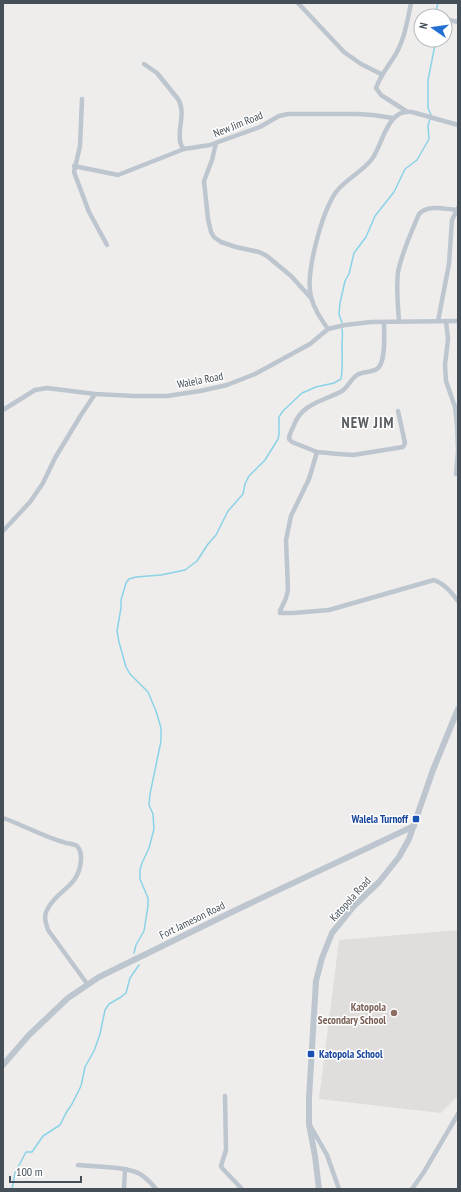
<svg xmlns="http://www.w3.org/2000/svg" width="461" height="1192" font-family="'PT Sans Narrow',sans-serif">
<style>
.education{fill:#e0dddd}
.lines{fill:none;stroke-linecap:round;stroke-linejoin:round}
.stream{stroke:#8ad3e7;stroke-width:1.5}
.minor{stroke:#bdc6ce;stroke-width:4.5}
.tertiary{stroke:#bdc6ce;stroke-width:6}
.transit-dot{fill:#1a4fb4;stroke:#fff;stroke-width:1.5}
.education-dot{fill:#8d6e63;stroke:#fff;stroke-width:1.5}
.labels{text-anchor:middle;stroke-width:3;stroke-linejoin:round;paint-order:stroke}
.street-label{font-size:11px;fill:#454f58;stroke:#fff}
.transit-label{font-size:11px;font-weight:bold;fill:#164399;stroke:#fff;text-anchor:end}
.education-label{font-size:11px;font-weight:bold;fill:#785e54;stroke:#fff;text-anchor:end}
.district-label{font-size:15px;font-weight:bold;letter-spacing:1px;fill:#595c60;stroke:#fff}
</style>
<rect width="100%" height="100%" fill="#efecec"/>
<path class="education" d="M458,930v166l-17,17 -122,-14 20,-159z"/>
<g class="lines">
<g class="stream">
<path d="M436,16v-5l2,-8"/>
<path d="M342,323l-3,-9 1,-11 5,-22 4,-7 5,-21 12,-16 9,-21 19,-24 11,-23 12,-9 12,-21 -1,-13 3,-11 -3,-7v-28l8,-40"/>
<path d="M134,953l2,-8 8,-14 4,-25v-8l-8,-19v-9l2,-7 7,-15 5,-19 -1,-15 -4,-9 1,-11 11,-53v-13l-5,-17 -8,-19 -18,-18 -4,-7 -7,-25 -2,-11 4,-23v-8l5,-17 3,-4 7,-2 25,-2 24,-5 12,-9 11,-17 8,-9 12,-24 15,-17 2,-10 4,-8 16,-16 13,-21 1,-5v-17l4,-6 19,-18 14,-6 18,-4 7,-4c2,-12 1,-22 1,-34 0,-6 1,-10 0,-16"/>
<path d="M12,1189l3,-16 11,-21h6l11,-16 17,-11 6,-12 6,-9 9,-18 4,-19 9,-16 6,-17 5,-24 4,-6 12,-7 5,-4 4,-15 9,-13"/>
</g>
<g class="minor">
<path d="M298,3l46,49 17,12 20,10"/>
<path d="M445,19l13,3"/>
<path d="M144,64l13,9 21,26c8,13 0,27 2,41 0,3 2,7 4,9"/>
<path d="M82,99l-2,47 -6,26 15,40 18,33"/>
<path d="M406,111l-25,-16 -5,-7c5,-13 9,-17 16,-28 12,-17 15,-37 19,-57"/>
<path d="M216,143l-4,17 -8,21 4,38 3,13 3,5 7,5 15,5 23,5 8,4 24,20 20,22"/>
<path d="M74,166l44,9 66,-26 26,-4 50,-18 19,-11 9,-2h69l16,1 20,3"/>
<path d="M438,321l11,-57 3,-44 6,-12"/>
<path d="M446,321l2,18 -3,26 1,16 9,26 2,18 1,26 -2,23"/>
<path d="M384,322c0,11 2,36 -5,45 -4,6 -16,4 -22,8 -6,4 -9,12 -15,16 -18,10 -40,12 -48,34 -2,5 -5,9 -5,14l3,3 25,10 22,2 14,1 50,-8 2,-4 -7,-32"/>
<path d="M399,322c-1,-17 -3,-34 -1,-50 4,-20 13,-39 21,-58 9,-10 26,-5 38,-4"/>
<path d="M328,329c-7,-10 -14,-20 -17,-32 -6,-24 11,-85 25,-105 10,-13 26,-20 36,-33 11,-15 15,-51 40,-47l46,13"/>
<path d="M3,410l32,-20 12,-2 48,6 39,2h33l33,-5 27,-6 28,-11 55,-30 18,-15 17,-4 26,-3 87,-1"/>
<path d="M317,452l-8,27 -18,37 -5,24 2,50 -2,8 -6,13v2h13l36,-3 105,-30c11,4 17,12 24,21"/>
<path d="M3,531l27,-29 13,-19 12,-25 26,-43 14,-21"/>
<path d="M3,818c20,7 39,18 60,24 4,2 10,1 14,4 4,4 4,9 4,14 -2,28 -24,29 -34,50 -4,7 -1,13 1,20l40,55"/>
<path d="M225,1096l1,54 -5,16 1,2 20,21"/>
<path d="M311,1127l16,28 12,34"/>
<path d="M78,1165c18,2 47,1 62,9 7,4 11,9 16,15"/>
<path d="M124,1189l1,-20"/>
<path d="M412,1189l12,-17 34,-58"/>
</g>
<g class="tertiary">
<path d="M3,1065l26,-30 39,-37 31,-21 135,-66 180,-85"/>
<path d="M319,1189l-4,-33 -6,-32v-26l7,-117 6,-23 10,-25 21,-26 26,-25 20,-25 10,-18 24,-69 25,-61"/>
</g>
</g>
<g class="transit-dot">
<rect x="412" y="815" width="8" height="8" rx="2"/>
<rect x="307" y="1050" width="8" height="8" rx="2"/>
</g>
<circle class="education-dot" cx="394" cy="1013" r="4"/>
<g class="labels">
<g class="street-label">
<text transform="translate(238 124) rotate(-22)" y="4">New Jim Road</text>
<text transform="translate(200 380) rotate(-11)" y="4">Walela Road</text>
<text transform="translate(350 899) rotate(-48)" y="4">Katopola Road</text>
<text transform="translate(192 920) rotate(-26)" y="4">Fort Jameson Road</text>
</g>
<g class="transit-label">
<text x="408" y="823">Walela Turnoff</text>
<text x="319" y="1058" text-anchor="start">Katopola School</text>
</g>
<g class="education-label">
<text x="386" y="1011">Katopola<tspan x="386" dy="13">Secondary School</tspan></text>
</g>
<g class="district-label">
<text x="368" y="428">NEW JIM</text>
</g>
</g>
<rect width="461" height="1192" fill="none" stroke="#454f58" stroke-width="8"/>
<g transform="translate(433 28) rotate(283)"><circle r="19" fill="#ffffff" stroke="#b5b9bc"/>
<path d="M0-3L7 15L0 10L-7 15Z" fill="#216fd3"/>
<text y="-6" font-size="11" font-weight="bold" text-anchor="middle" fill="#454f58">N</text>
</g>
<path d="M10 1176v6h71v-6" fill="none" stroke="#454f58" stroke-width="2"/>
<text x="16" y="1176" font-size="12" fill="#454f58" stroke="#ffffff" stroke-width="3" paint-order="stroke">100 m</text>
</svg>
